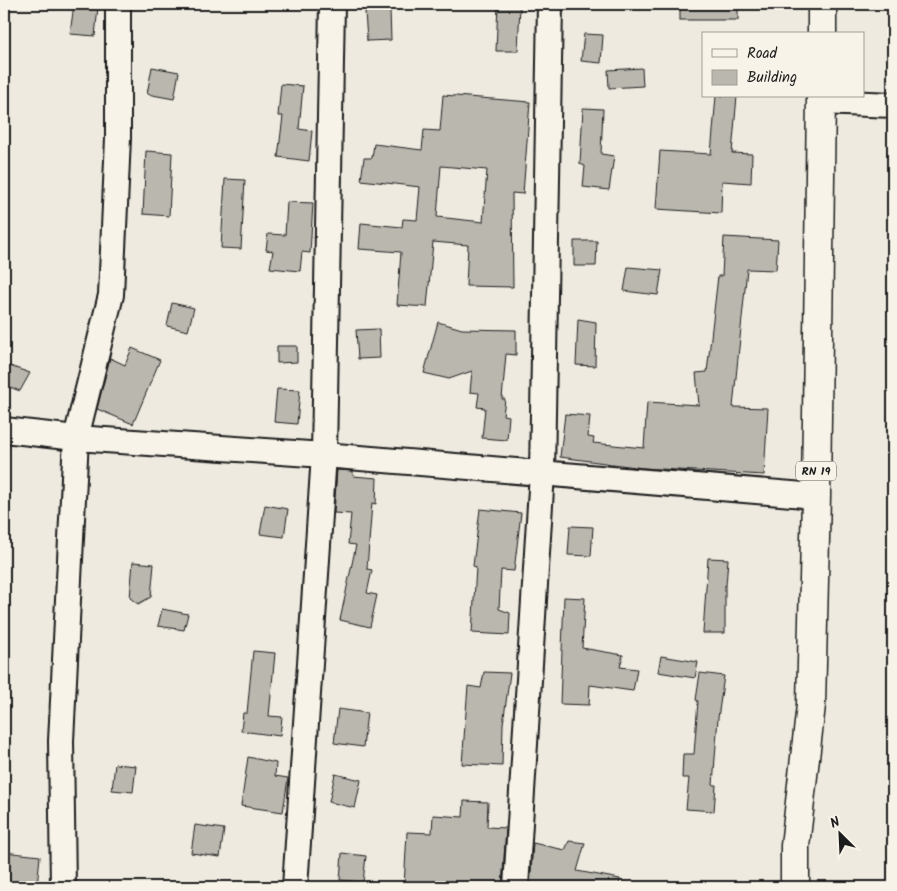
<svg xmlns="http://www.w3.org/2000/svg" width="897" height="891" font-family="Kalam,sans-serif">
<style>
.building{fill:#bab7af;stroke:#1c1c1c;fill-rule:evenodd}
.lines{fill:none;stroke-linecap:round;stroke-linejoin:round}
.street-casing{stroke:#1c1c1c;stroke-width:28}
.primary-casing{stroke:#1c1c1c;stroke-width:31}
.street{stroke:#f7f3e8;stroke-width:24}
.primary{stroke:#f7f3e8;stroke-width:28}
.labels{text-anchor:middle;stroke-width:4;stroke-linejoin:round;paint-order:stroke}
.shield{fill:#f7f3e8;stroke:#5e5c59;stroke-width:1}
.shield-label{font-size:12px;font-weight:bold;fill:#1c1c1c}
</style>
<rect width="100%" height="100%" fill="#eeeae0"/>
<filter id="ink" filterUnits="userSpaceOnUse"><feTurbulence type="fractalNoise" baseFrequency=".02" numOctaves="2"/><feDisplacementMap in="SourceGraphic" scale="10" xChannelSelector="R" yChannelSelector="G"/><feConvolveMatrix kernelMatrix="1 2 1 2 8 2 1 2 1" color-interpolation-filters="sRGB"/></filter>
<g filter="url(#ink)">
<g class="building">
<path d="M74,4l24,3 -3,29 -25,-2z"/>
<path d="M498,4h22l-2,47h-22z"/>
<rect x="680" y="4" width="58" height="16"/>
<path d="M390,10l1,30 -24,1 -2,-30z"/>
<path d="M584,34l19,1 -2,28 -20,-2z"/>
<path d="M152,67l27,5 -5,27 -27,-5z"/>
<path d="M642,68l1,18 -34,2 -1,-18z"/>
<path d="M281,84l22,2 -4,43 13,2 -3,30 -31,-4 5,-41h-5z"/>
<path d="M443,95l87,7 -7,92 -11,-1 1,94 -47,-1 2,-41 -35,-3 -6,65 -30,-2 4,-53 -42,-3 2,-26 41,4 1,-8 14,1 3,-33 -59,-7 3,-22h8l2,-14 48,6 2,-20 16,1zM441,166l46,4 -4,52 -46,-5z"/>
<path d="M716,96h21l-5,57 20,1 -1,29 -29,-2 -1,32 -65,-4 4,-58 51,3z"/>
<path d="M583,108l20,1 -2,45 13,2 -5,34 -26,-3 2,-21 -5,-2z"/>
<path d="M146,151l26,2 -3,63 -26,-2z"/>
<path d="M225,179l20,1 -4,69 -20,-1z"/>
<path d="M287,202l26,1 -3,50 -8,-1 -2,19 -30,-3 3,-17 -7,-1 2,-16 17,1z"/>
<path d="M724,237l54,3 -2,30 -29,-1 -14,138 35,1 -4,67 -121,-7 -83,-11 5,-43 25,2 -2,21 6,1 -1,5 51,5 3,-46 52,3 -3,-32 11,-1 11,-96h4z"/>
<path d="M574,241h23l-1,25h-22z"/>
<path d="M628,267l34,3 -4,25 -34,-4z"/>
<path d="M172,303l22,5 -6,23 -21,-5z"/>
<path d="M578,319l18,3 -1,44 -19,-1z"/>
<path d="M438,322l24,7 54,1v25l-10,-1 -4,45h3l-2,16 6,1 -2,24 -25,-2 3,-30 -8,-1 2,-14 -9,-1 2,-21 -23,8 -25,-6z"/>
<path d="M379,329l1,29 -22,1 -2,-29z"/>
<path d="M277,346h20v16l-20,1z"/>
<path d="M132,348l28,12 -27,64 -36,-15 13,-51 15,7z"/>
<path d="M4,364l26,9 -10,18 -16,-6z"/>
<path d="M277,389l23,1 -3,34 -23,-2z"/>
<path d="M337,470l16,1v5l24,2 -1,26 -4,-1 -5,66 5,1 -5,23 10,2 -7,32 -30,-7 16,-75 -8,-1 3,-30 -17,-1z"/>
<path d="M265,505l23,4 -4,28 -24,-3z"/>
<path d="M480,509l41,4 -7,58 -13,-1 -2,39 11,4 -1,22 -37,-2 4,-66 -3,-1z"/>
<path d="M570,526l23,1 -2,29 -23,-1z"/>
<path d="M708,558l20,1 -2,27 -1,-1v48h-22z"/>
<path d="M133,562l21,2 -3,33 -13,7 -8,-6z"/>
<path d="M564,597l21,1 -3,50 41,7 -3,12 17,2 -4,22 -43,-6 -1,20 -29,-1z"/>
<path d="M162,609l26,5 -4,16 -26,-4z"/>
<path d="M253,651l22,2 -6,63 13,1 -2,19 -39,-5 2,-18h4z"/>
<path d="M661,656l37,6 -3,16 -37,-6z"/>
<path d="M484,672l26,1 -7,51 -1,42 -40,-2 6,-78 13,2z"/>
<path d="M700,673l24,3 -6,42 -5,67h3l-2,26 -28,-2 3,-31h-7l1,-24h11l4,-53 -2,-1z"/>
<path d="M338,709l29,4 -4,34 -29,-4z"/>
<path d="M248,757l28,6 -1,13 13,2 -5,34 -42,-6z"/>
<path d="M115,764l21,2 -3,26 -21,-2z"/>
<path d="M335,774l26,6 -6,28 -26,-6z"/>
<path d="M464,801l24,1 -1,25 19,1 -4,59h-98l3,-55 25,1 1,-18 30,2z"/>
<path d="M195,825l29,4 -4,28 -29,-4z"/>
<path d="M569,841l16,2 -8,28 43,8 -1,8h-89l3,-44 32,7z"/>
<path d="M4,852l36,4 -3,31h-33z"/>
<path d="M342,853l24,3 -3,26 -23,-2z"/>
</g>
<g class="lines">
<defs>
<g id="street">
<path d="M821,102l72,3"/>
<path d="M4,430l72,8 248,17 492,41"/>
<path d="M63,887l-2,-146 15,-303 35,-143 7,-157v-134"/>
<path d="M295,887l29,-432 8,-451"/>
<path d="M516,887l26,-414 8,-469"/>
</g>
<g id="primary">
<path d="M822,4v30"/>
<path d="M795,887v-41l16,-141 5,-209 5,-400"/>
</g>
</defs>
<use href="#street" class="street-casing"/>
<use href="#primary" class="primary-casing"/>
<use href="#street" class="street"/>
<use href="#primary" class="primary"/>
</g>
</g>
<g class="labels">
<rect class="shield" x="796" y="461.5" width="40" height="19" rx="4"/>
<g class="shield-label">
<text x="816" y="475">RN 19</text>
</g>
</g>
<rect width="897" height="891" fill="none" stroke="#f7f3e8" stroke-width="20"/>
<rect x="10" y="10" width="877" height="871" fill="none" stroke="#1c1c1c" stroke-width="2" filter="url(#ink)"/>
<rect x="702" y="32" width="162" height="65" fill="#f7f3e8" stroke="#9f9d96"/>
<rect x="712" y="49" width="25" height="8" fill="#f7f3e8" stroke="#9f9d96"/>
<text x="747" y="58" font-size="15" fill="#1c1c1c">Road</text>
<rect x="712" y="70" width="25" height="15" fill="#bab7af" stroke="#9f9d96"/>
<text x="747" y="82" font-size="15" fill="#1c1c1c">Building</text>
<g transform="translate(840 834) rotate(336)" stroke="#f7f3e8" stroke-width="4" paint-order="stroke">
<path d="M0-4L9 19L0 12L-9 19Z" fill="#1c1c1c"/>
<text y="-8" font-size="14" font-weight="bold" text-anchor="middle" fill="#1c1c1c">N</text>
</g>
</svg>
